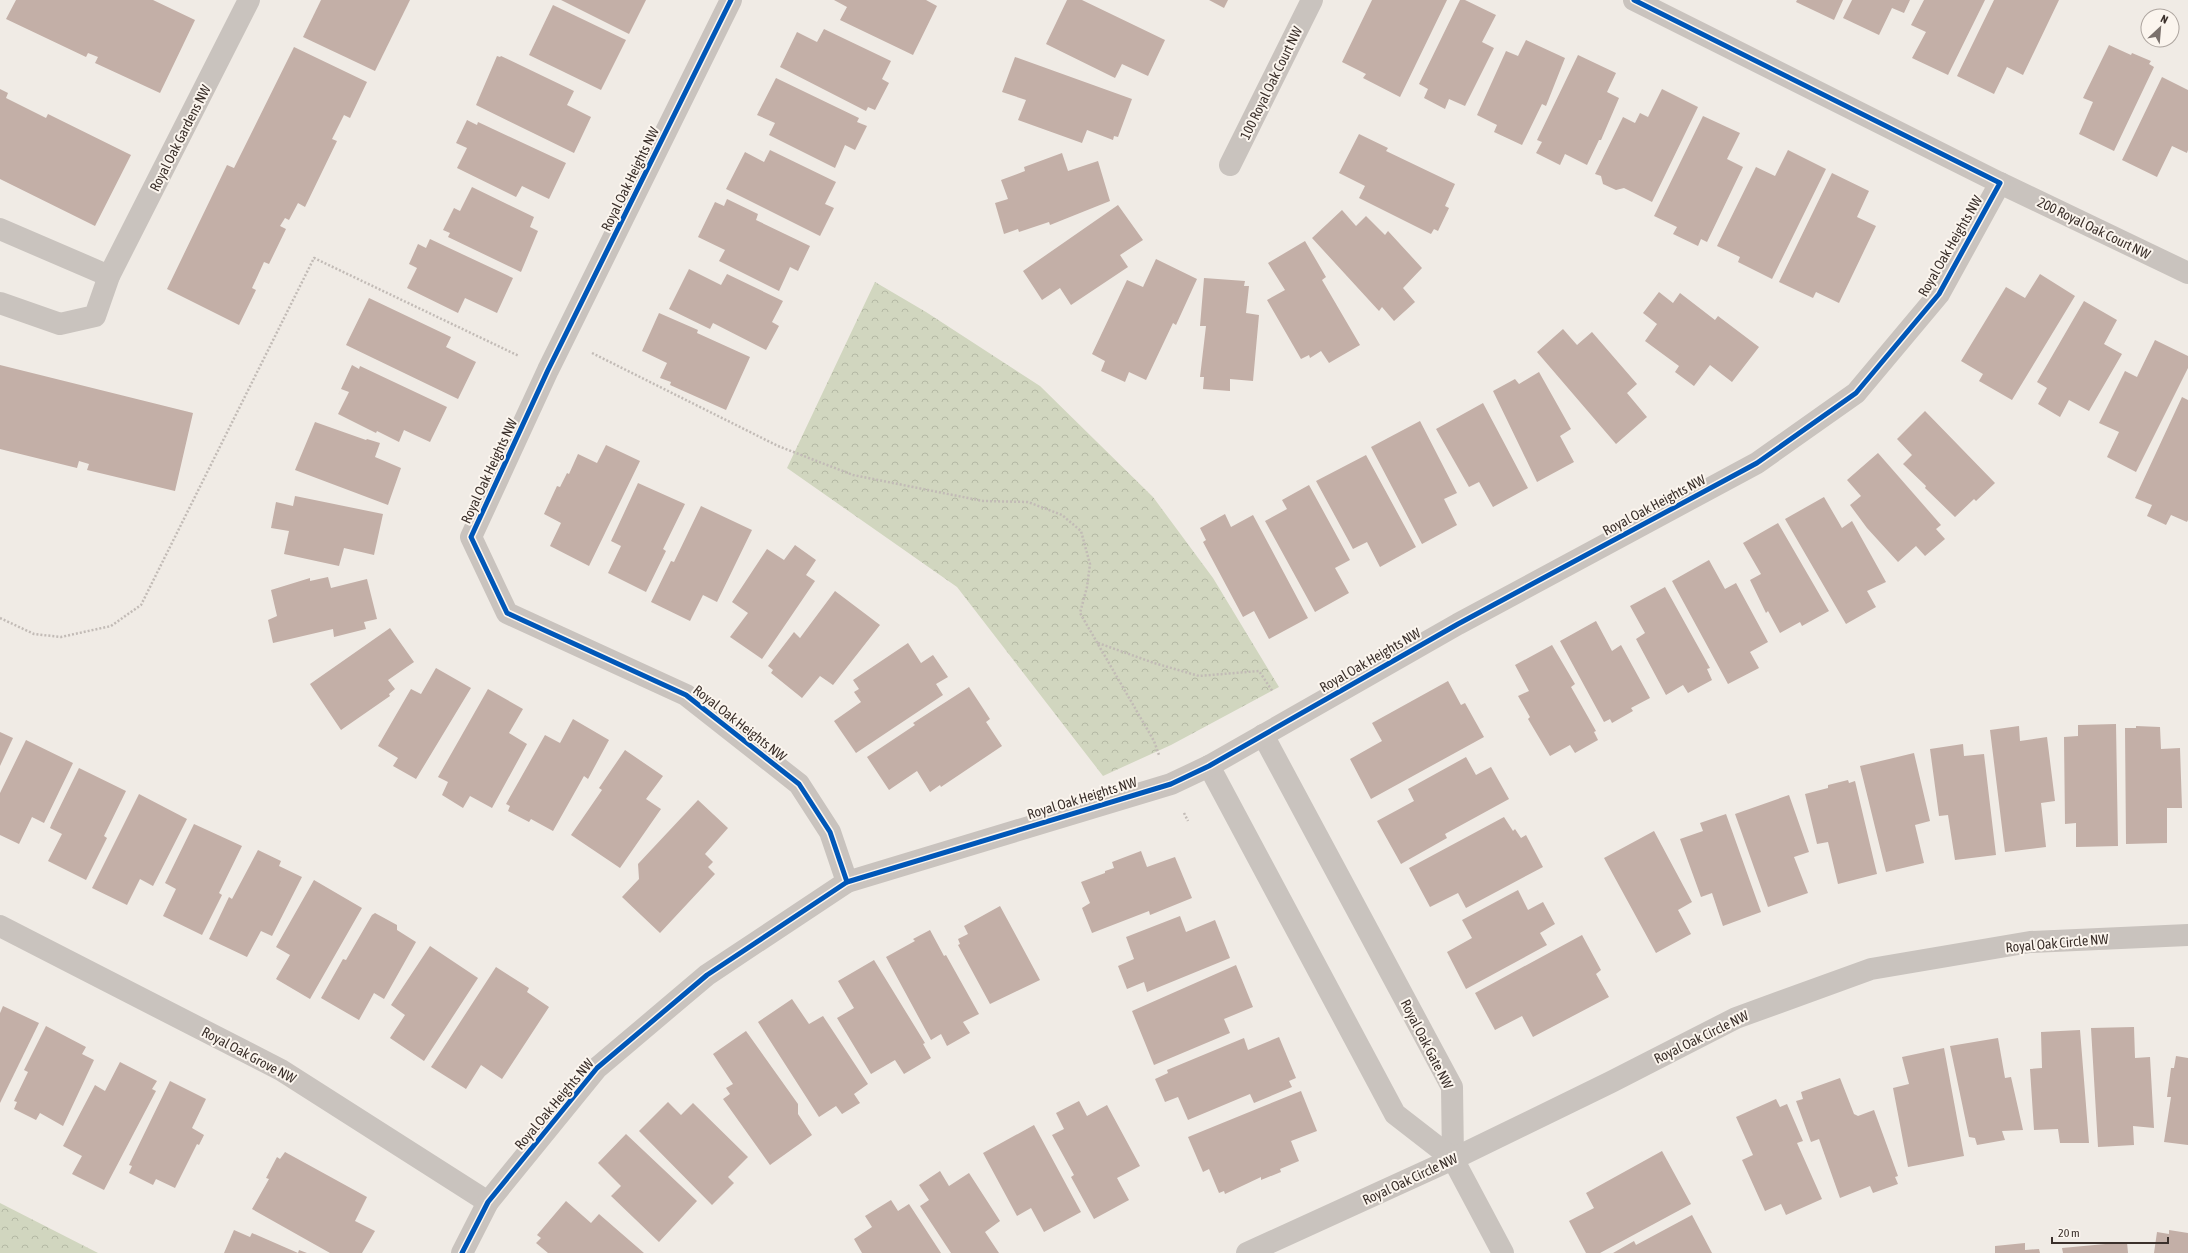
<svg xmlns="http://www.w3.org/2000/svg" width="2188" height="1253" font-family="'Asap Condensed',sans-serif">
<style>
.park{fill:url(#park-crowns)}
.building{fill:#c3afa7}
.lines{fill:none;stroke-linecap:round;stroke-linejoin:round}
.path{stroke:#c2bbb6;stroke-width:2.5;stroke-dasharray:2 2;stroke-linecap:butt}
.minor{stroke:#c9c3be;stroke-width:22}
.cycleway-casing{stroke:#fbf5ee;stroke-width:8}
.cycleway{stroke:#0057b8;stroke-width:5}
.labels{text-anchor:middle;stroke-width:4;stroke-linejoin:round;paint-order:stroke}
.street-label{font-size:14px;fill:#3b302b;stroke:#fbf5ee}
</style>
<defs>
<pattern id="park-crowns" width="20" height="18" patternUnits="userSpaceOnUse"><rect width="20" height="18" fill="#d1d6bf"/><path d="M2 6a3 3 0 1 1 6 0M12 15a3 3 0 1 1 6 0" fill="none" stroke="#b4b8a4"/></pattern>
</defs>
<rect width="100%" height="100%" fill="#f0ebe5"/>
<g class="park">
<path d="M875,282l51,30 114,74 113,111 60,81 66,109 -108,58 -68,31 -146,-189 -170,-119z"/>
<path d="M0,1203l98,50h-98z"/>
</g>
<g class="building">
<path d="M16,0h137l42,20 -35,73 -65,-30 3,-6 -10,-4 -2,4 -80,-38z"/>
<path d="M321,0h89l-35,71 -72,-34z"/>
<path d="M561,0h85l-17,34z"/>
<path d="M834,0h92l11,6 -24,49 -73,-35 7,-13z"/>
<path d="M1067,0h15l83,40 -17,36 -26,-12 -7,14 -69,-34z"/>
<path d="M1209,0h19l-4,8z"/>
<path d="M1372,0h75l-47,97 -37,-19 3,-4 -24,-12z"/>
<path d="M1460,0h5l31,15 -14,27 12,6 -29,58 -16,-7 -4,10 -21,-11 4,-9 -9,-5z"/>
<path d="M1797,0h46l-9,20 -38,-18z"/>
<path d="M1852,0h58l-6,13 -12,-5 -13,27 -36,-17z"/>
<path d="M1924,0h61l-37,75 -36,-17 14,-26 -15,-7z"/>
<path d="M1994,0h65l-36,75 -16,-8 -13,27 -37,-18z"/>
<path d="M553,5l73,35 -25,50 -72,-35z"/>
<path d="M824,29l67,32 -9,18 7,4 -14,27 -7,-3 -2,4 -86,-44 17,-35 20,10z"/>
<path d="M1526,40l39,18 -19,48 -4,-2 -20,41 -28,-13 3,-7 -20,-10 29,-64 12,5z"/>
<path d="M2109,45l22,10 1,-2 19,8 -2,3 5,3 -40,84 -35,-17 14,-32 -10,-4z"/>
<path d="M294,47l73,35 -17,36 -6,-3 -12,24 5,2 -32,66 -7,-4 -9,17 -4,-2 -5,8 6,3 -17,35 -5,-2 -12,26 4,2 -17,35 -72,-36 60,-124 7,3z"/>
<path d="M1578,55l38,18 -9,19 12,6 -18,42h-2l-12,25 -22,-11 -5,11 -24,-12 6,-11 -5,-2z"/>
<path d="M497,56l3,1 1,-1 73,35 -7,14 24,12 -17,36 -98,-48z"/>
<path d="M1015,57l117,42 -14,38 -4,-1 -1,4 -26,-10 -5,13 -64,-23 8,-20 -24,-8z"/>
<path d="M2162,77l26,13v60l-1,3 -15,-7 -15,31 -35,-17z"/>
<path d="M776,78l83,40 -2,4 10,4 -12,24 -10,-5 -10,23 -66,-33 6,-12 -18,-8z"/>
<path d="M0,89l8,4 -2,5 40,20 2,-4 83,41 -36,71 -95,-47z"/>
<path d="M1662,89l36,18 -46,95 -28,-14 -8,2 -13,-6 -2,-8 -6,-2 28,-57 12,6 5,-10 8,4z"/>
<path d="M1703,116l37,17 -13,26 16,8 -36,75 -6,-3 -3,7 -25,-12 4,-7 -23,-11z"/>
<path d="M467,120l10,5 1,-3 88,41 -17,36 -27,-13 -6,11 -59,-29 10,-20 -11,-5z"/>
<path d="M1359,134l29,14 -2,3 69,33 -10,22 4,2 -11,23 -4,-2 -3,5 -72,-36 6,-12 -26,-13z"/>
<path d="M770,150l66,32 -11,22 9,4 -14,28 -94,-47 19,-37 19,10z"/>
<path d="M1788,150l38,19 -54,110 -34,-17 2,-5 -23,-11 39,-79 19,9z"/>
<path d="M1062,153l6,18 30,-10 12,40 -60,24 -1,-3 -30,10 -1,-3 -14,5 -9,-31 13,-4 -7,-19 24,-9 -1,-4z"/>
<path d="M1832,173l37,18 -12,26 19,9 -37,77 -23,-11 -3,6 -34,-16z"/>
<path d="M472,187l62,30 -4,10 8,4 -17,41 -73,-35 2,-4 -7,-3 11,-22 6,3z"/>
<path d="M727,199l31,15 -2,6 54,26 -12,25 -8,-4 -11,24 -60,-30 6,-11 -27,-13 17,-35 9,4z"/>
<path d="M1118,205l25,35 -23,15 8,12 -57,38 -11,-17 -18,12 -19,-29z"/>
<path d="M1342,210l14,16 10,-10 19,19 3,-4 34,37 -19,20 12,14 -21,19 -12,-14 -3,4 -67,-73z"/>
<path d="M430,239l83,39 -16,35 -32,-15 -7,15 -51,-25 10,-20 -8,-4 9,-20 8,4z"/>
<path d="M1305,241l21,36 -4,3 38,65 -31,18 -8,-12 -11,7 -1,-3 -8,4 -34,-59 18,-10 -17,-27z"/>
<path d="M1156,259l41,20 -21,46 -3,-2 -27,57 -17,-8 -4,10 -24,-11 4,-10 -13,-7 35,-74 16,7z"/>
<path d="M689,269l32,16 6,-11 56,27 -11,21 7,4 -13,24 -53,-27 -3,6 -41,-20z"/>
<path d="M2040,274l35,22 -63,104 -33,-19 4,-7 -22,-13 45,-74 19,11z"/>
<path d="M1204,278l41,3 -1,5h5l-3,27 13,2 -6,66 -23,-2v12l-27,-2 1,-12h-4l6,-51h-6z"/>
<path d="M1659,292l14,11 7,-10 35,27 3,-4 41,31 -27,35 -22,-17 -16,21 -19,-14 4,-6 -34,-25 12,-17 -14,-11z"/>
<path d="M369,298l82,39 -5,10 30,15 -18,37 -112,-54z"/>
<path d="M2084,301l33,19 -13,24 18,10 -33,57 -20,-11 -9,17 -22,-13 9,-16 -10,-6z"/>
<path d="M659,313l39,17 -1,3 53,24 -24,53 -56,-25 1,-3 -11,-4 7,-15 -25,-12z"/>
<path d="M1563,329l14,16 15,-13 45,52 -10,9 20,24 -31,27 -79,-92z"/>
<path d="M2155,340l33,16v12l-52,104 -29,-15 12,-25 -20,-9 26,-52 12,6z"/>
<path d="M0,365l193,48 -18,78 -88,-21 2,-6 -10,-3 -2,7 -77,-19z"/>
<path d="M352,365l7,4 1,-3 87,41 -17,35 -26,-12 -5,12 -22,-11 -1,2 -38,-19 11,-22 -8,-3z"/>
<path d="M1539,372l32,57 -11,7 14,26 -37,20 -44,-91 22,-12 4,5z"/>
<path d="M2182,397l6,3v120l-1,2 -16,-7 -5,10 -19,-9 5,-11 -17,-7z"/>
<path d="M1483,403l45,85 -35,19 -14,-25 -10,5 -33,-58z"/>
<path d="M1925,411l70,72 -19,18 -2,-2 -19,18 -30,-29 1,-2 -23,-22 9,-9 -15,-16z"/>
<path d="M1420,421l37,72 -13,6 13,26 -35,19 -51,-97z"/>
<path d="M315,422l51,18 1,-1 13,4 -5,14 26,11 -13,37 -93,-35z"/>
<path d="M606,445l34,16 -51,105 -39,-20 11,-23 -17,-9 13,-28 3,1 7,-14 2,1 9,-20 19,9z"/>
<path d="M1878,453l63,72 -5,4 9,10 -20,17 -9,-10 -18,16 -31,-34 -17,-23 11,-9 -14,-16z"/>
<path d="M1366,455l50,92 -36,20 -13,-25 -14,7 -37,-68z"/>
<path d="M638,483l47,21 -22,45 3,2 -20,41 -38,-19 13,-27 -10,-5z"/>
<path d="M1309,485l41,75 -15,8 14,25 -34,19 -50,-91 22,-12 -5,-9z"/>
<path d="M295,496l88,18 -9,41 -30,-7 -5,18 -55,-12 5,-23 -18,-3 5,-26 17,4z"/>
<path d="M1824,497l18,31 10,-7 34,61 -19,9 9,16 -30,17 -61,-105z"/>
<path d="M701,506l51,24 -35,72 -14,-7 -13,26 -39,-19 20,-41 3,1z"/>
<path d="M1225,514l6,13 22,-12 55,103 -39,21 -15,-28 -11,6 -40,-75 3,-2 -6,-12z"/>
<path d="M1778,523l51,88 -27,15 -2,-4 -20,11 -12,-22 -2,2 -16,-33 11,-6 -18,-31z"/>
<path d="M795,545l21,15 -10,15 9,6 -53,78 -32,-22 18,-24 -16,-11 35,-53 17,11z"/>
<path d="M1709,560l16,29 11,-6 32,59 -18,10 9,16 -31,16 -56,-103z"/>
<path d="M328,577l3,11 36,-9 10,40 -13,3 2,7 -32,8 -1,-8 -60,14 -5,-23 9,-4 -6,-26 39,-12v3z"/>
<path d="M1665,587l45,81 -3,1 5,11 -24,13 -5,-8 -17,10 -30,-56 9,-6 -15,-27z"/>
<path d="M835,591l45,34 -47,60 -13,-9 -18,22 -31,-25 2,-3 -5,-4 26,-34 6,6z"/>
<path d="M1596,621l16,30 9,-6 29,53 -19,10 2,3 -21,12 -2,-4 -6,3 -44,-81z"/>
<path d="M390,628l24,34 -26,18 7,9 -6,5 1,2 -49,34 -31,-46z"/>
<path d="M908,643l13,20 12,-8 15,22 -12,7 7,11 -87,58 -22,-32 27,-19 -7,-10 5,-3 -6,-9z"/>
<path d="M1552,645l23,39 -4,3 25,44 -2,1 4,8 -23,13 -5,-8 -20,11 -22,-37 2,-2 -12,-21 11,-5 -14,-26z"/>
<path d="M436,668l35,20 -55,91 -23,-13 5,-8 -20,-12 33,-57 10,5z"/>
<path d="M1448,681l13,24 4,-2 19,34 -113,62 -21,-40 32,-18 -10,-18z"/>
<path d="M969,687l21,32 -4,3 16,24 -61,41 -1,-2 -10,7 -13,-21 -28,19 -22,-33 48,-32 -2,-2z"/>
<path d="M488,689l35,20 -14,24 18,11 -35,64 -22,-12 -7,12 -21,-13 6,-13 -10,-5z"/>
<path d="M573,719l36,21 -21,39 -4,-3 -31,55 -22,-12 -2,3 -21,-11 2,-5 -4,-2 39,-69 15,8z"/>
<path d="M2116,724l2,122 -42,1v-24l-11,1 -1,-87 14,-1v-11z"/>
<path d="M2019,726l1,15 27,-4 8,64 -14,2 5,44 -41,5 -15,-122z"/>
<path d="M2136,726l24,1 1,22 19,-1 2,60h-15v35l-41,1 -1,-116h11z"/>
<path d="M0,732l13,6 -13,28z"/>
<path d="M26,740l47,23 -29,60 -12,-6 -13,27 -19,-9v-42z"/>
<path d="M1963,744l1,12 20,-2 12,101 -41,5 -7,-45 -9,1 -9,-67z"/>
<path d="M625,750l38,26 -17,23 15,10 -41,59 -49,-33 31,-45 -3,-2z"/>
<path d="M1914,753l16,68 -15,4 9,38 -38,9 -26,-106z"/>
<path d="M1466,757l10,18 15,-8 18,32 -64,35 2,4 -46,26 -24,-43 37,-20 -6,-12z"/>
<path d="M79,768l47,23 -22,45 3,2 -21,42 -38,-19 14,-27 -12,-6 2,-5z"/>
<path d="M1848,780l1,3 6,-2 22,93 -39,10 -10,-42 -11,2 -12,-50 23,-6v-3z"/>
<path d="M139,794l48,25 -34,67 -13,-7 -13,26 -35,-17z"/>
<path d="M1789,795l20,57 -15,5 14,36 -40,14 -33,-93z"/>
<path d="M698,800l30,28 -23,26 8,8 -5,5 7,7 -55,59 -38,-36 17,-18 -1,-15z"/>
<path d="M1726,814l35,98 -38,14 -11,-33 -11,4 -21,-58 23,-8 -3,-8z"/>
<path d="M1504,817l9,14 2,-2 6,9 5,-3 17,32 -77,41 -8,-15 -28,14 -21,-39z"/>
<path d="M194,824l48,22 -23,47 3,2 -20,40 -39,-19 13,-27 -11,-6z"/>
<path d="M1654,831l38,71 -14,8 13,24 -35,19 -52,-95z"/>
<path d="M258,850l23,11 -2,5 23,11 -30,59 -11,-5 -14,26 -38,-18 20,-42 3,2z"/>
<path d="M1141,851l6,16 28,-10 17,41 -42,17 -1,-4 -57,22 -10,-25 8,-5 -9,-21 24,-9v-2l9,-3 -2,-6z"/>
<path d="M314,880l48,28 -52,91 -34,-20 14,-24 -14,-8z"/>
<path d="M1518,890l10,20 15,-8 12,22 -15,9 7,12 -81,44 -19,-37 25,-14 -10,-18z"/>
<path d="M1000,906l40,74 -50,24 -32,-59 2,-1 -2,-5 10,-5 -4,-8z"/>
<path d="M375,913l22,12v5l19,12 -32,57 -10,-6 -15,27 -38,-22 22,-39 3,1 26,-45z"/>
<path d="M1180,916l6,16 29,-12 15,38 -83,34 -3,-10 -17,7 -9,-23 16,-7 -8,-22z"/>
<path d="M930,930l14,26 2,-1 33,59 -16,8 7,11 -23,13 -6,-12 -10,6 -45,-83 29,-16 -2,-2z"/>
<path d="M1582,935l19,35 -5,4 13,23 -76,40 -11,-21 -27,14 -20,-37z"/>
<path d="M430,946l48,32 -54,83 -34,-23 15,-23 -14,-10z"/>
<path d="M874,960l51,83 -2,1 8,14 -27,16 -9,-14 -24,14 -34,-56 17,-10 -16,-27z"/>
<path d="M1236,965l17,42 -29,12 6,14 -76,32 -22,-54z"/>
<path d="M496,967l33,21 -2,4 22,15 -47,72 -21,-14 -15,24 -35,-22z"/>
<path d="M792,999l17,25 14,-8 45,68 -14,10 6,9 -18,11 -6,-8 -17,11 -61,-95z"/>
<path d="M3,1006l36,17 -39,80v-90z"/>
<path d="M46,1026l40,21 -4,7 12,6 -31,66 -23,-13 -4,7 -22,-11 3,-7 -3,-1 14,-29 -4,-2z"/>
<path d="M2134,1027l1,31 15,-1 4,71 -21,-2 1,19 -36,2 -7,-119z"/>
<path d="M2080,1030l9,113h-29l-2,-14 -24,1 -4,-61 12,-1 -1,-36z"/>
<path d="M746,1031l52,73v10l14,21 -42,30 -47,-66 7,-5 -4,-6 7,-4 -20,-30z"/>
<path d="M1279,1037l17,41 -7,3 3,6 -38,16 -4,-9 -62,26 -10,-23 -13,5 -10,-23 13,-6 -1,-3 77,-32 4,12z"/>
<path d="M1998,1038l7,40 6,-1 12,53 -21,1 3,9 -28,5 -2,-7 -6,-1 -19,-91z"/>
<path d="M1944,1048l20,108 -56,11 -15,-79 16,-4 -7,-27z"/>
<path d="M2176,1056l12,2v87l-24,-3 7,-45h-4l4,-29h3z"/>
<path d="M120,1062l37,19 -5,8 4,2 -52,99 -32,-16 10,-18 -19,-10 32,-61 10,6z"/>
<path d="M1840,1078l14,36 4,2 16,-6 24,66 -3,1 3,7 -25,9 -3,-7 -30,12 -21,-59 -8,3 -15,-41 7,-2 -2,-7z"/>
<path d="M170,1081l36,18 -14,29 12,7 -5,10 -2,-1 -22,44 -19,-9 -3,6 -24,-12 3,-7 -3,-1z"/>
<path d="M1301,1091l16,40 -26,10 8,20 -19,8 1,3 -20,8v-3l-36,17 -1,-3 -5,2 -10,-24 -6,3 -15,-35z"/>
<path d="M1776,1099l4,8 7,-3 16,37 -6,2 25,56 -36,16 -5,-11 -16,7 -23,-51 11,-5 -17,-38z"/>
<path d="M1079,1101l8,15 20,-11 33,61 -23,12 12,22 -35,19 -23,-42 3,-2 -22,-40 12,-6 -8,-16z"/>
<path d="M668,1102l13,13 12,-12 55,54 -20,20 6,6 -22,22 -73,-74z"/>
<path d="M1034,1125l47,87 -37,20 -13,-24 -14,8 -34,-63z"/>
<path d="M626,1134l71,67 -38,41 -48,-46 10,-10 -23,-23z"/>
<path d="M1662,1151l29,53 -91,49h-14l-17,-32 25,-13 -8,-15z"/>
<path d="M285,1152l82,45 -12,24 20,10 -13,22h-32l-78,-44 17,-30 -3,-1 11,-21 3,2z"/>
<path d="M940,1171l9,15 20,-13 31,48 -15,11 14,21h-48l-31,-47 9,-6 -10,-15z"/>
<path d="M891,1200l7,11 11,-7 32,49h-79l-8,-14 18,-12 -7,-11z"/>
<path d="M566,1201l25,22 8,-9 45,39h-96l-12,-10 5,-5 -4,-3z"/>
<path d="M1692,1215l20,38h-99l21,-12 2,4z"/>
<path d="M234,1230l16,7 2,-4 46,20 1,-3 8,3h-83z"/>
<path d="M2169,1230l19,3v20h-34l3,-21 12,2z"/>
<path d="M2127,1242l1,11h-65l-1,-5z"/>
<path d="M2025,1243v7l14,-1 1,4h-45v-7z"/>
</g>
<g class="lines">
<g class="path">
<path d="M592,353l186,93 75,29 130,26 45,1 34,13 19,16 9,33 -3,23 -7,26 74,128 5,14"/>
<path d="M0,618l34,16 27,3 50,-11 30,-21 173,-347 205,98"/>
<path d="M1098,643l56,20 45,13 60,-5 14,21"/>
<path d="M1184,813l4,8"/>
</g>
<g class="minor">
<path d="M731,0l-183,370 -77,167 36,76 179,82 113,89 31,48 17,50"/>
<path d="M1230,165l82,-165"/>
<path d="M2000,183l188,90"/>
<path d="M0,229l109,47"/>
<path d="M0,303l60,21 35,-8 14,-40 140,-276"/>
<path d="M1263,735l189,352 1,72"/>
<path d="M1209,766l186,348 58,45 50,94"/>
<path d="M0,926l281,144 207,132"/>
<path d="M462,1253l26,-51 109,-134 110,-93 140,-93 324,-98 38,-18 249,-142 299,-161 99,-70 83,-99 61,-111 -366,-183"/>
<path d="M1247,1253l206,-94 158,-77 125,-64 135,-49 159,-27 158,-7"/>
</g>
<defs>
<g id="cycleway">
<path d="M731,0l-183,370 -77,167 36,76 179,82 113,89 31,48 17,50"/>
<path d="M462,1253l26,-51 109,-134 110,-93 140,-93 324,-98 38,-18 249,-142 299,-161 99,-70 83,-99 61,-111 -366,-183"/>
</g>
</defs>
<use href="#cycleway" class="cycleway-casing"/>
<use href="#cycleway" class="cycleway"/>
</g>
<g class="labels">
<g class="street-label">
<text transform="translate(1271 83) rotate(-64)" y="5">100 Royal Oak Court NW</text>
<text transform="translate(180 138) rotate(-63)" y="5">Royal Oak Gardens NW</text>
<text transform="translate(630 179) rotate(-64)" y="5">Royal Oak Heights NW</text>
<text transform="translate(2094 228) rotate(26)" y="5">200 Royal Oak Court NW</text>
<text transform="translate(1950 246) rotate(-60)" y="5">Royal Oak Heights NW</text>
<text transform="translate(489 471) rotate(-65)" y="5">Royal Oak Heights NW</text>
<text transform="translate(1654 505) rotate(-28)" y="5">Royal Oak Heights NW</text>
<text transform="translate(1370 660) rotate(-30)" y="5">Royal Oak Heights NW</text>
<text transform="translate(740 723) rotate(38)" y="5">Royal Oak Heights NW</text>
<text transform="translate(1082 798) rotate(-17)" y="5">Royal Oak Heights NW</text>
<text transform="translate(2057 943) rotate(-5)" y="5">Royal Oak Circle NW</text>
<text transform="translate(1701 1037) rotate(-26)" y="5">Royal Oak Circle NW</text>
<text transform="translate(1427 1044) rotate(63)" y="5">Royal Oak Gate NW</text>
<text transform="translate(249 1055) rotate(28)" y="5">Royal Oak Grove NW</text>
<text transform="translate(554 1104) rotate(-50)" y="5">Royal Oak Heights NW</text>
<text transform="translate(1410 1179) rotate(-25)" y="5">Royal Oak Circle NW</text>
</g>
</g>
<g transform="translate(2160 28) rotate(26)"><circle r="19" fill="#fbf5ee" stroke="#aea6a0"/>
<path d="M0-3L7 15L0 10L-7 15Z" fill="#7a716c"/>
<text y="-6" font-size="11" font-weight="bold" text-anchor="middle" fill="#3b302b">N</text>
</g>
<path d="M2052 1237v6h116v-6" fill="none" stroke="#3b302b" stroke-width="2"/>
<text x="2058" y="1237" font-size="12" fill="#3b302b" stroke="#fbf5ee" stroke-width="3" paint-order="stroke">20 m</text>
</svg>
